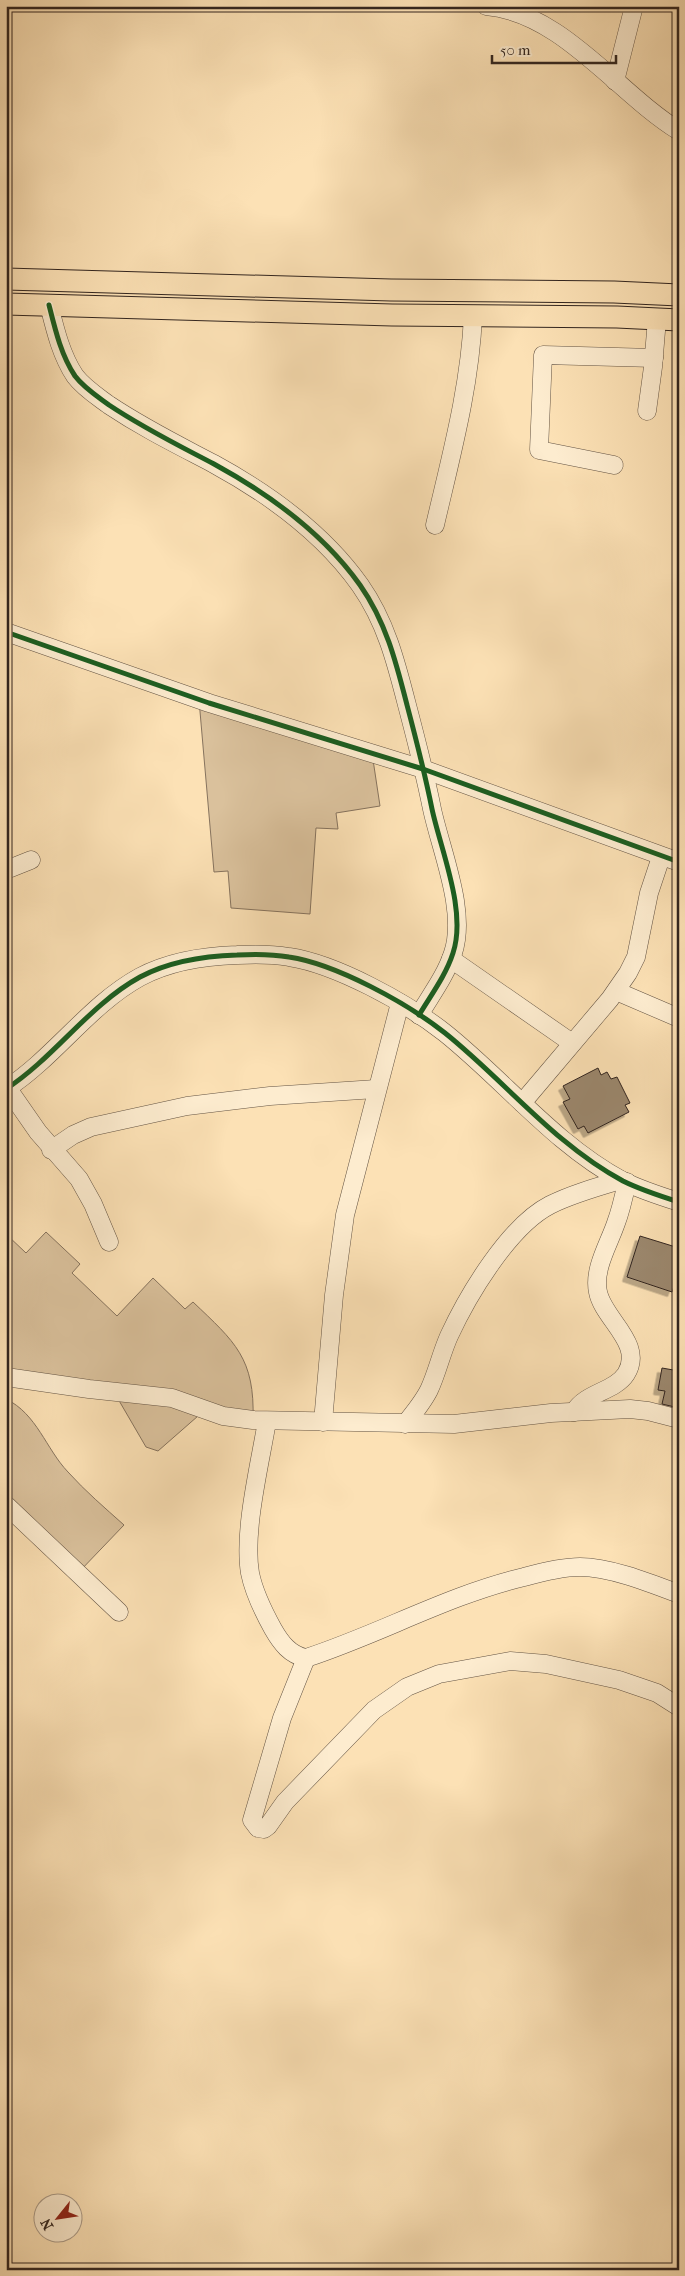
<svg xmlns="http://www.w3.org/2000/svg" width="685" height="2276" font-family="'IM FELL French Canon',serif">
<style>
.green{fill:#dac19c;stroke:#86735e}
.building{fill:#9b876d;stroke:#32251f;filter:url(#shadow)}
.lines{fill:none;stroke-linecap:round;stroke-linejoin:round}
.minor-casing{stroke:#645444;stroke-width:19}
.major-casing{stroke:#32251f;stroke-width:23}
.minor{stroke:#fdeccf;stroke-width:18}
.major{stroke:#fce1b5;stroke-width:21}
.cycleway-casing{stroke:#fdeccf;stroke-width:8}
.cycleway{stroke:#1b5e20;stroke-width:5}
</style>
<defs>
<filter id="shadow"><feDropShadow dx="-4.5" dy="4.5" stdDeviation="0" flood-color="#0004"/></filter>
</defs>
<rect width="100%" height="100%" fill="#fce1b5"/>
<filter id="stains"><feTurbulence type="fractalNoise" baseFrequency=".004" numOctaves="4"/><feColorMatrix values="0 0 0 0 .2 0 0 0 0 .09 0 0 0 0 .02 0 0 0 .5 -.17"/></filter>
<radialGradient id="worn" r=".72"><stop offset=".6" stop-color="#630" stop-opacity="0"/><stop offset="1" stop-color="#630" stop-opacity=".3"/></radialGradient>
<g class="green">
<path d="M199,700l173,53 8,53 -44,7 2,16 -22,-1 -6,86 -79,-6 -3,-37 -14,1z"/>
<path d="M46,1232l34,32 -8,9 45,43 36,-38 32,31 8,-7c42,40 62,56 60,118l-47,-11 -48,42 -12,-4 -32,-55 -108,-15v-143l20,19z"/>
<path d="M6,1399c31,15 40,50 62,73 17,19 37,36 56,53l-46,48 -72,-68z"/>
</g>
<g class="building">
<path d="M598,1068l3,7 6,-3 4,7 6,-2 13,26 -5,2 4,7 -41,21 -4,-7 -6,3 -15,-27 7,-3 -7,-13z"/>
<path d="M640,1236l39,12v25l-7,19 -45,-15z"/>
<path d="M662,1368l17,3v37l-17,-4 3,-13 -7,-1z"/>
</g>
<g class="lines">
<defs>
<g id="minor">
<path d="M486,6c77,7 131,87 193,125"/>
<path d="M615,81l19,-75"/>
<path d="M49,305c6,24 12,50 26,71 9,12 22,20 34,29 36,24 67,39 105,59 55,30 109,69 146,121 26,37 36,77 47,120 9,34 18,69 25,104 9,42 35,102 21,144 -7,22 -22,42 -34,62"/>
<path d="M647,411l6,-44 4,-48"/>
<path d="M614,465l-75,-15 4,-95 111,3"/>
<path d="M435,525c16,-69 35,-138 38,-209"/>
<path d="M6,632l203,71 214,66 256,93"/>
<path d="M6,870l25,-10"/>
<path d="M451,959l121,84"/>
<path d="M616,991l63,27"/>
<path d="M6,1086l32,46 41,47 14,25 16,38"/>
<path d="M6,1089c49,-32 83,-84 134,-112 30,-16 64,-21 97,-22 17,-1 35,-1 52,2 47,7 118,46 156,76 60,48 109,111 178,148 18,9 37,15 56,21"/>
<path d="M522,1103l88,-104 18,-26 8,-16 13,-64 12,-36"/>
<path d="M51,1150l22,-15 18,-8 96,-21 83,-10 106,-7"/>
<path d="M6,1377l83,12 83,9 51,18 30,4 201,4 97,-11 79,-4 18,2 31,8"/>
<path d="M574,1412c12,-20 40,-20 52,-38 19,-30 -23,-55 -28,-82 -5,-23 11,-48 18,-69 5,-13 8,-27 11,-41"/>
<path d="M267,1421c-7,43 -24,110 -17,152 4,20 13,38 23,56 8,14 17,26 33,29 74,-24 142,-63 218,-81 18,-5 37,-10 56,-10 30,0 70,16 99,27"/>
<path d="M323,1422l11,-127 11,-80 55,-212"/>
<path d="M405,1424c9,-11 18,-22 24,-34 8,-17 12,-36 20,-54 19,-41 60,-110 101,-131 22,-11 47,-18 71,-25"/>
<path d="M6,1505l113,107"/>
<path d="M306,1658l-24,60 -30,102 6,8 6,1 4,-3 17,-24 89,-92 33,-23 32,-13 71,-13 36,3 73,16 38,13 22,14"/>
</g>
<g id="major">
<path d="M6,279l385,11 223,2 65,3"/>
<path d="M6,304l386,11 225,2 62,3"/>
</g>
</defs>
<use href="#minor" class="minor-casing"/>
<use href="#major" class="major-casing"/>
<use href="#minor" class="minor"/>
<use href="#major" class="major"/>
<defs>
<g id="cycleway">
<path d="M49,305c6,24 12,50 26,71 9,12 22,20 34,29 36,24 67,39 105,59 55,30 109,69 146,121 26,37 36,77 47,120 9,34 18,69 25,104 9,42 35,102 21,144 -7,22 -22,42 -34,62"/>
<path d="M6,632l203,71 214,66 256,93"/>
<path d="M6,1089c49,-32 83,-84 134,-112 30,-16 64,-21 97,-22 17,-1 35,-1 52,2 47,7 118,46 156,76 60,48 109,111 178,148 18,9 37,15 56,21"/>
</g>
</defs>
<use href="#cycleway" class="cycleway-casing"/>
<use href="#cycleway" class="cycleway"/>
</g>
<rect width="685" height="2276" fill="none" stroke="#fce1b5" stroke-width="25"/>
<rect x="8" y="8" width="670" height="2261" fill="none" stroke="#32251f" stroke-width="2.5"/>
<rect x="12" y="12" width="660" height="2251" fill="none" stroke="#32251f"/>
<g transform="translate(58 2218) rotate(240)"><circle r="24" fill="#fdeccf" stroke="#ac9c89"/>
<path d="M0-4L9 19L0 12L-9 19Z" fill="#8f2418"/>
<text y="-8" font-size="14" font-weight="bold" text-anchor="middle" fill="#32251f">N</text>
</g>
<path d="M492 55v8h124v-8" fill="none" stroke="#32251f" stroke-width="2.5"/>
<text x="500" y="55" font-size="15" fill="#32251f" stroke="#fdeccf" stroke-width="4" paint-order="stroke">50 m</text>
<rect width="100%" height="100%" filter="url(#stains)"/>
<rect width="100%" height="100%" fill="url(#worn)"/>
</svg>
